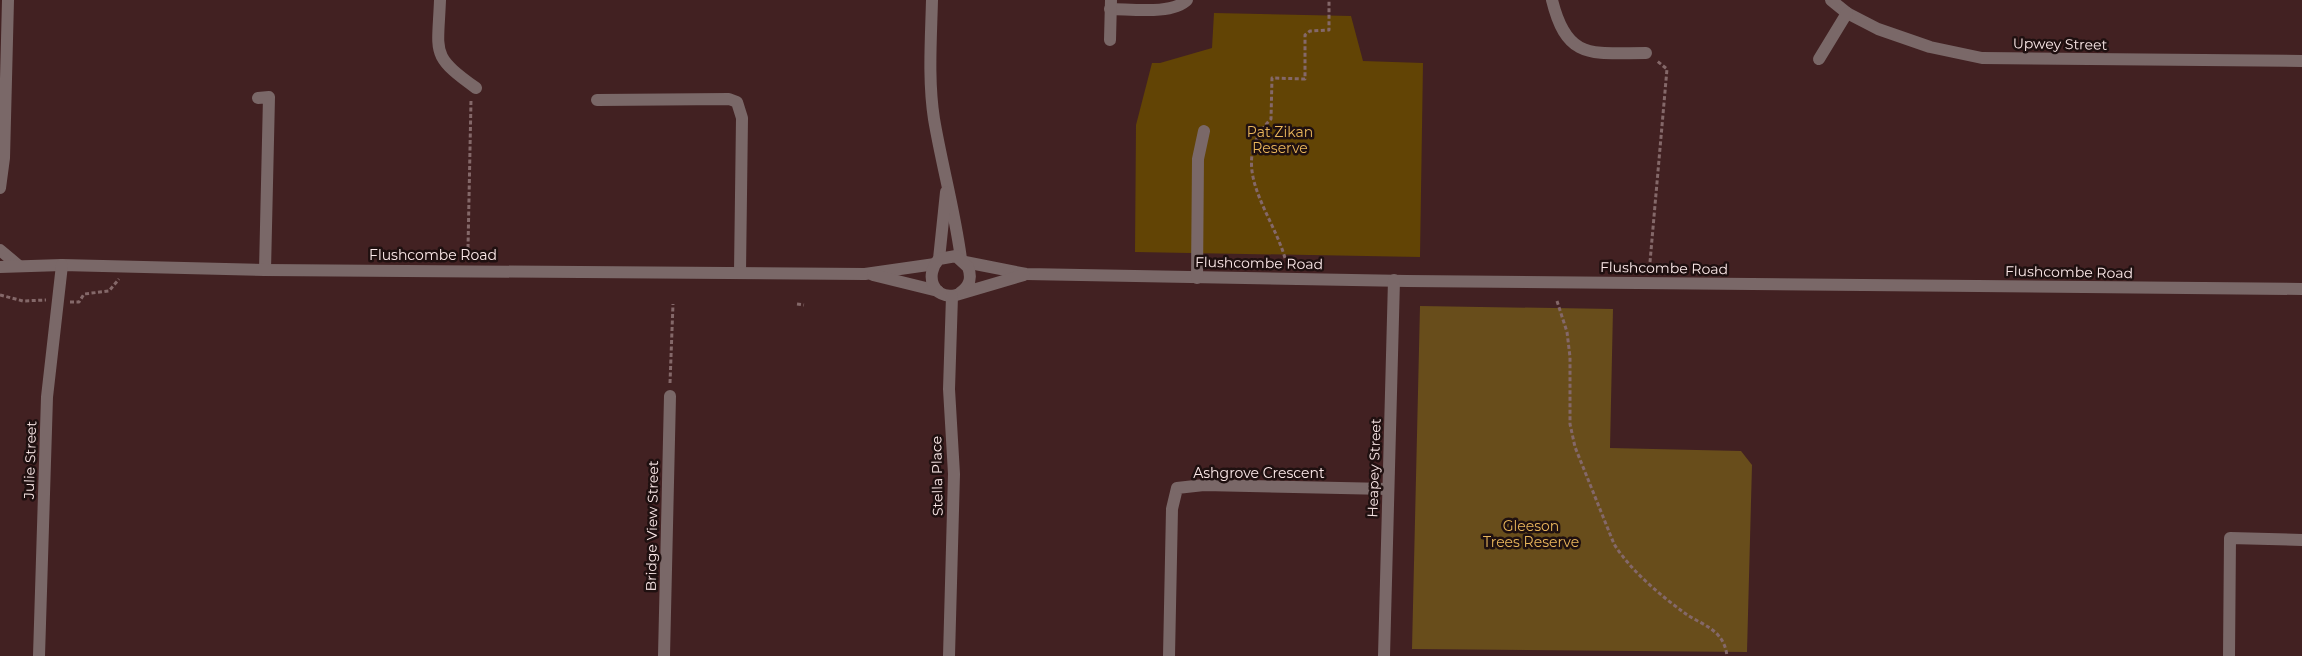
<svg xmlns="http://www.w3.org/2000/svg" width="2302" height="656" font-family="Montserrat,sans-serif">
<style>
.green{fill:#624405}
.forest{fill:#684d1b}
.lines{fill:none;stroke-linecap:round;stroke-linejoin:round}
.path{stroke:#846869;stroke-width:3;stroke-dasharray:4 2.5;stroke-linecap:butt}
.minor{stroke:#7a6868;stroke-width:12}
.labels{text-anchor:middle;stroke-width:5;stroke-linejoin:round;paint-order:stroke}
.street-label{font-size:14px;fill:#fce9e9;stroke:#1f1010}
.park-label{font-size:14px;fill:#eab65b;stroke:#1f1010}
</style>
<rect width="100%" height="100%" fill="#422122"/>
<path class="green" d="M1214,13l137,3 12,45 60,2 -3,194 -285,-5 1,-127 16,-62h8l52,-15z"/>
<path class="forest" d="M1420,306l193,3 -3,139 131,3 11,14 -5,187 -335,-3z"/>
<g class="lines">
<g class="path">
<path d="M468,248l3,-148"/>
<path d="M1285,258c-14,-48 -59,-93 -14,-139l1,-41 33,1v-44l5,-4 19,-1v-30"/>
<path d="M1650,262l17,-193 -10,-8"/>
<path d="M0,295l23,6 23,-1"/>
<path d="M1557,301l10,31 3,25v67l5,23 39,97c16,26 47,52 72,70 10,7 24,12 32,21 6,7 8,13 9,21"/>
<path d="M70,302h9l5,-8 25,-3 10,-12"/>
<path d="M797,304l7,1"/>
<path d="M670,383l3,-79"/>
</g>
<g class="minor">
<path d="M440,0c-2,54 -10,55 36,88"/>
<path d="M932,0c-1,40 -4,80 2,119 8,47 21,93 27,140"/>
<path d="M1552,0c15,61 40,53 94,53"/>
<path d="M1831,0l16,13 31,16 52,18 52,11 320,3"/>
<path d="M1110,9c21,0 62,6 77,-9"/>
<path d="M1110,40l1,-40"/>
<path d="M1819,59l28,-46"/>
<path d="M258,98l11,-1 -4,173"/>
<path d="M597,100l132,-1 8,3 5,16 -2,154"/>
<path d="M0,188l4,-30 4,-158"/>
<path d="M0,250l19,16"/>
<path d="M939,259l7,-67"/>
<path d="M965,262l61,12 381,7 895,8"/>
<path d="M0,267l62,-2 203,5 600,4 70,-10"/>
<path d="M873,275l65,16"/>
<path d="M1197,278l1,-119 6,-28"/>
<path d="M960,293c10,-7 12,-15 8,-26l-12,-11 -17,3c-15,16 -6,41 17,36l68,-20"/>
<path d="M39,656l8,-259 15,-132"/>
<path d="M664,656l6,-260"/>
<path d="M949,656l5,-182 -5,-85 3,-93"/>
<path d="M1169,656l3,-147 5,-21 27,-3 184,4"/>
<path d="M1384,656l10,-376"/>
<path d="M2229,656l1,-118 72,2"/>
</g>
</g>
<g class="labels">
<g class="street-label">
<text transform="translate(2060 44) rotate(1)" y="5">Upwey Street</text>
<text x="433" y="260">Flushcombe Road</text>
<text transform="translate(1259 263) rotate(1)" y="5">Flushcombe Road</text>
<text transform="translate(1664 268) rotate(1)" y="5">Flushcombe Road</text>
<text transform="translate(2069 272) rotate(1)" y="5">Flushcombe Road</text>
<text transform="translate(30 460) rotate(-88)" y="5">Julie Street</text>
<text transform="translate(1374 468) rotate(-88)" y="5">Heapey Street</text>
<text x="1259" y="478">Ashgrove Crescent</text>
<text transform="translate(937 476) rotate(-91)" y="5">Stella Place</text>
<text transform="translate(652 526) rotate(-89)" y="5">Bridge View Street</text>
</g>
<g class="park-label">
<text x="1280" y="137">Pat Zikan<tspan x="1280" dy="16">Reserve</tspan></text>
<text x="1531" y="531">Gleeson<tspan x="1531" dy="16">Trees Reserve</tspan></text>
</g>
</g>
</svg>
